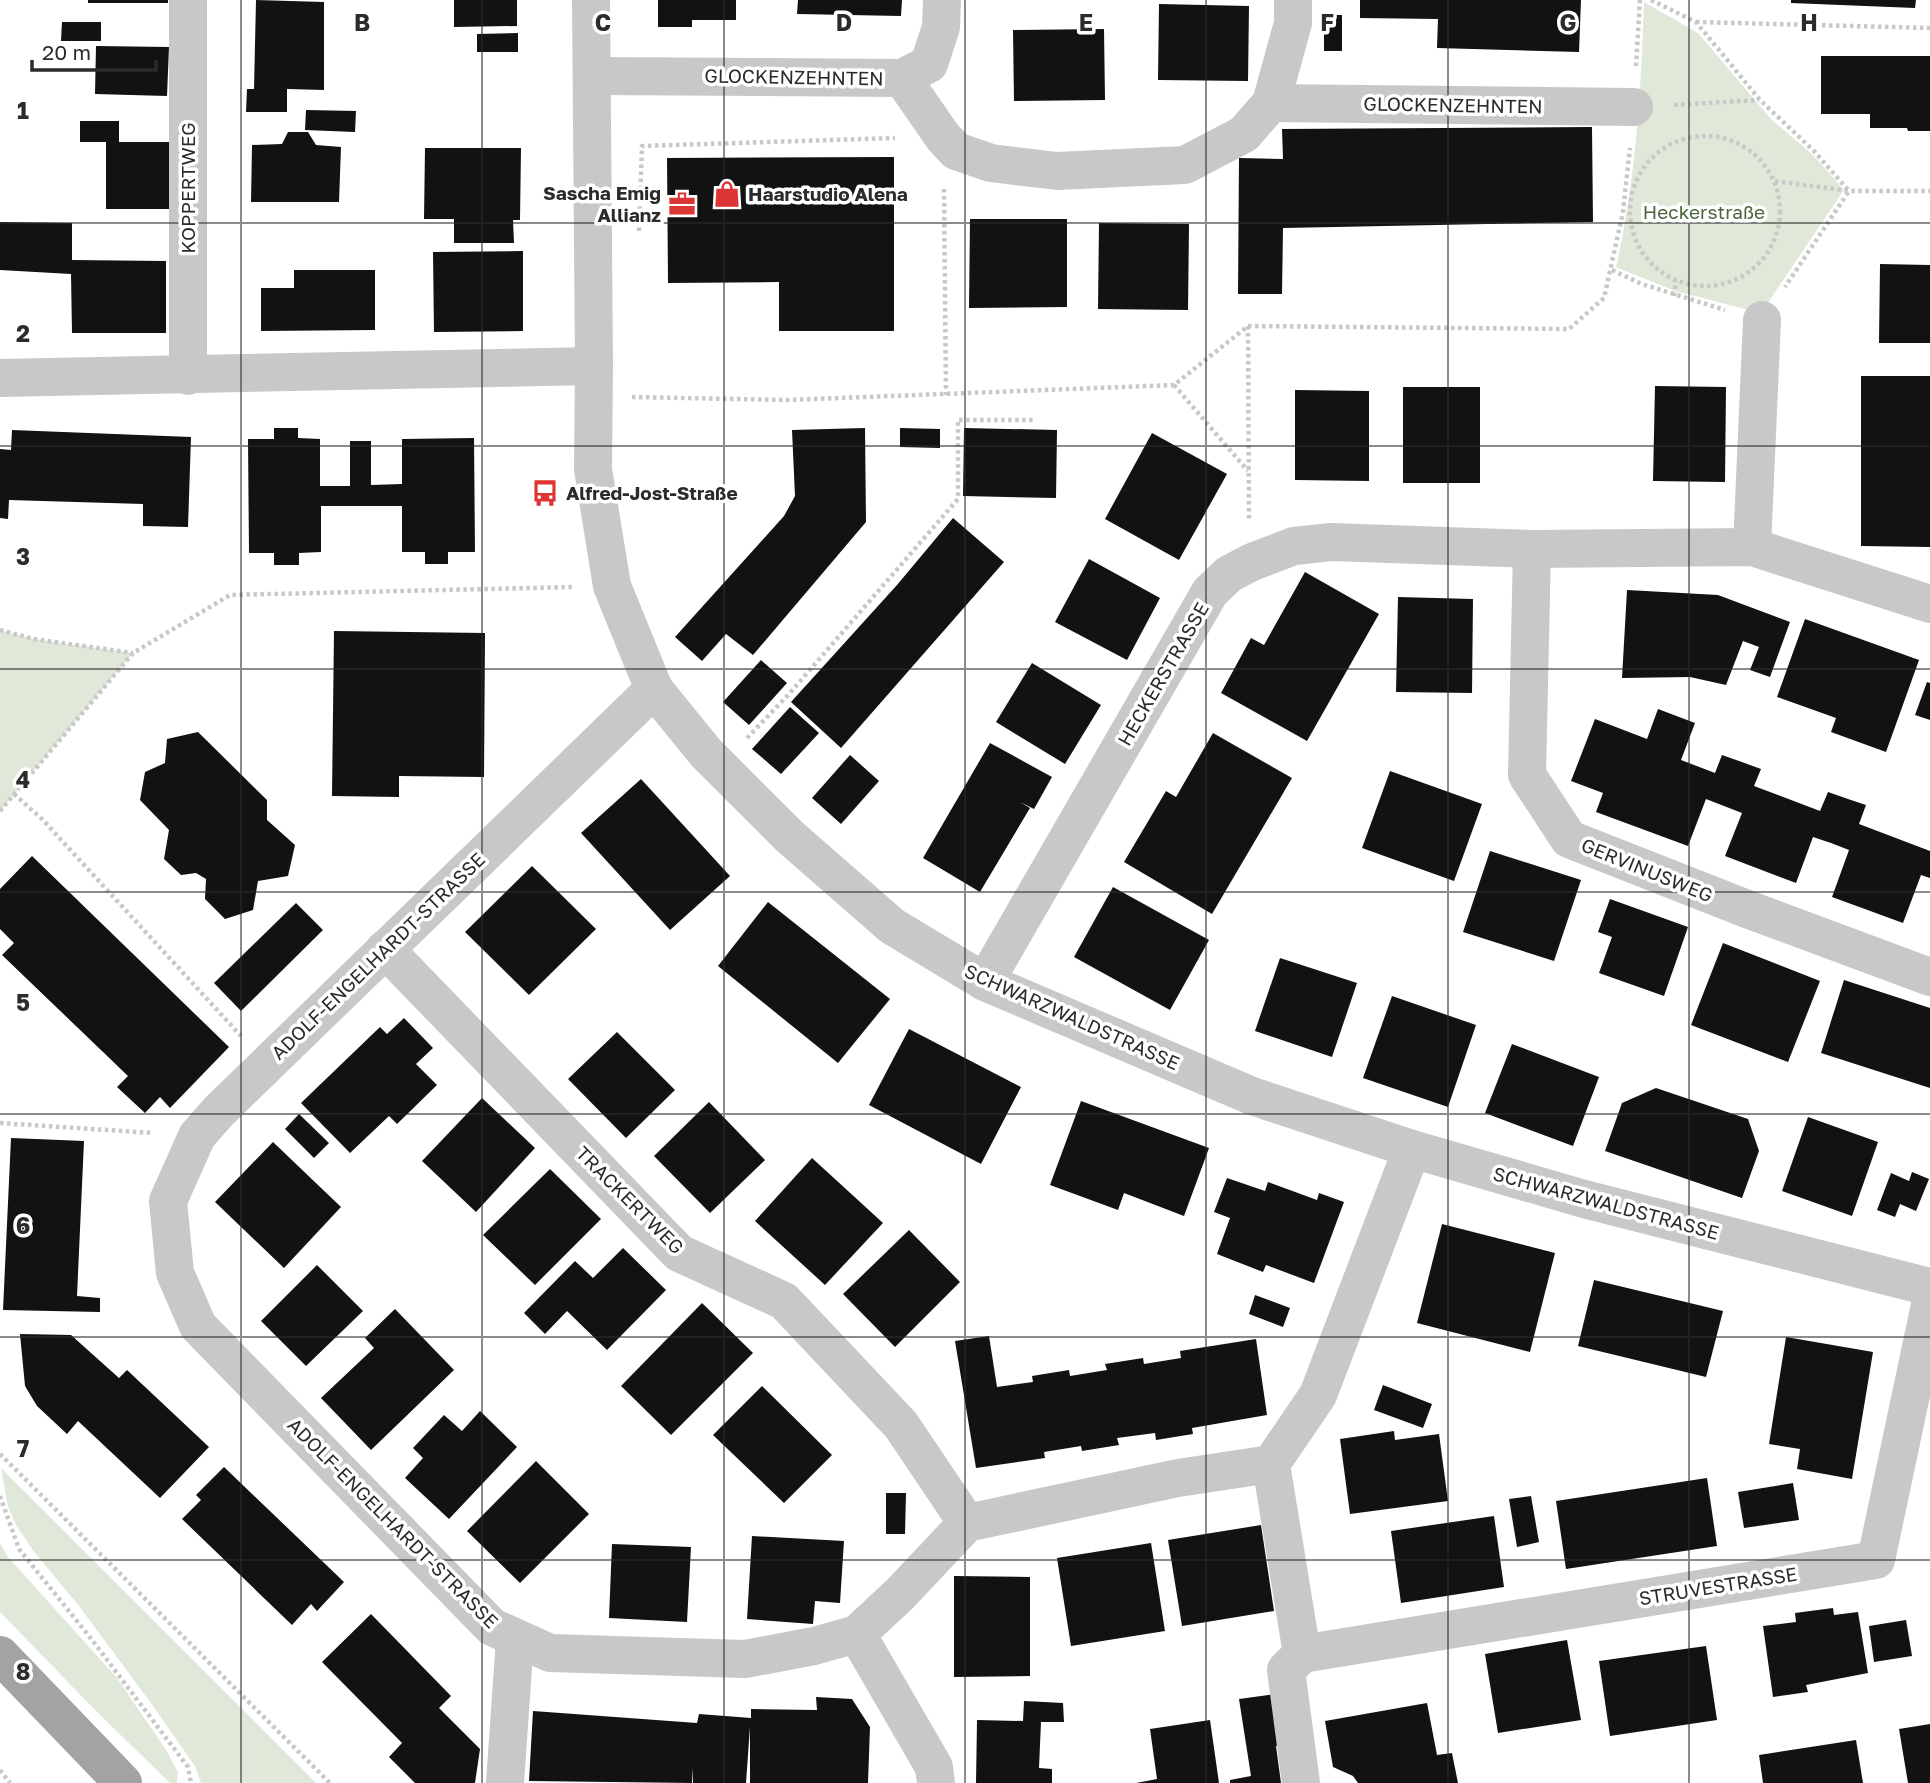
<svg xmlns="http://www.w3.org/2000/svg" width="1930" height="1783" font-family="'Golos Text',sans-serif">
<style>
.green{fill:#e0e9d9}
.building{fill:#121212}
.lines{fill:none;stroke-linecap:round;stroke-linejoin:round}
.path{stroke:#c8c8c8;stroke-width:4.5;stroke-dasharray:3.5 3.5;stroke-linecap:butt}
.minor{stroke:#c8c8c8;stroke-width:38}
.major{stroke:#a3a3a3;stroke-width:38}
.grid{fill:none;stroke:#2b2b2b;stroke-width:2;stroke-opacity:0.55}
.labels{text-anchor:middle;stroke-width:7;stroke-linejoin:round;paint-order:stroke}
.street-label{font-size:19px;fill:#2b2b2b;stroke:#fff}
.poi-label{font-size:19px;font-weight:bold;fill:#2b2b2b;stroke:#fff;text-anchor:start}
.park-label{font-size:19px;fill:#4c643c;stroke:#fff}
.grid-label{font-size:23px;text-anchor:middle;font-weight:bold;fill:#2b2b2b;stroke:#fff;stroke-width:7;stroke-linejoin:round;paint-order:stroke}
</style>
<rect width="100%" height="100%" fill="#fff"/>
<g class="green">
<path d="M1644,2l54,31 73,86 41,35 32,36 -83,123 -86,-22 -59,-24c20,-87 25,-176 28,-265z"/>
<path d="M0,630l34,9 99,14 -133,158z"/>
<path d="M1,1468l315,315h-115l-6,-17 -47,-67 -69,-93 -47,-57 -16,-24 -8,-18z"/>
<path d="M0,1543l8,14 109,121 49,72 12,22 -1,11h-7l-73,-71 -97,-100z"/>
</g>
<g class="building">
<rect x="88" y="0" width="80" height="3"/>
<path d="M256,0l68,2v88l-37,-1v23h-41l1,-23h7z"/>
<path d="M454,0h63v26l-63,1z"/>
<path d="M658,0h78v20h-44v7h-34z"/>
<path d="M798,0h104l-1,16 -104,-2z"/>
<path d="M1360,0h221l-2,52 -142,-4 1,-29 -78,-1z"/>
<path d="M1791,0h125l-1,8 -124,-5z"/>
<path d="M1159,4l90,2 -1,75 -90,-1z"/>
<rect x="1324" y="15" width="18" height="36"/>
<path d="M62,22h39v19h-40z"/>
<path d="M1104,29l1,71 -91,1 -1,-71z"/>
<path d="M518,33v19h-41v-18z"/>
<path d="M96,46l73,1 -2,49 -72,-2z"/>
<path d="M1821,56h109v75h-22l-1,-3h-37v-14h-49z"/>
<path d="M306,110l50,1 -1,21 -50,-2z"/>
<path d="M80,121h39v21h51v67h-64v-67h-26z"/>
<path d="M1592,127l1,95 -310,6 -1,66h-44l1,-136 44,1 -1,-30z"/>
<path d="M288,132h20l8,13 25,2 -2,55h-88l1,-57 30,-1z"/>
<path d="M425,148h96l-1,72h-7l1,23h-60v-24h-30z"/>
<path d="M894,157v174h-115v-49l-111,1 -1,-125z"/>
<path d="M970,219h97v88l-98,1z"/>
<path d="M0,222l72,1v37l94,1v72h-94l-1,-59 -71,-4z"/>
<path d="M1099,223l90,1 -1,86 -90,-1z"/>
<path d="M523,251v80l-89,1 -1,-80z"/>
<path d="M1880,264l50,1v78h-51z"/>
<path d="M294,270h81v60l-114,1v-43h33z"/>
<path d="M1861,376h69v171l-69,-1z"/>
<path d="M1655,386l71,1 -1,95 -72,-1z"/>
<rect x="1403" y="387" width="77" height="96"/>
<path d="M1295,390l74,1v90l-74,-1z"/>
<path d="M274,428h24v10l22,1v47h30v-45h21v44l31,-1v-45l72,-1 1,114h-27v12h-23v-12h-23v-46h-81v46l-22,1v12h-25v-12h-25l-1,-114h26z"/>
<path d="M865,428l1,94 -113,133 -27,-21 -24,27 -27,-24 109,-121 11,-20 -3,-66z"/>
<path d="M900,428l40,1v19l-40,-1z"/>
<path d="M964,428l93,2 -1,68 -93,-2z"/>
<path d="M12,430l179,7 -3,90 -45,-1v-22l-134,-4 -1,19 -8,-1v-69l11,1z"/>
<path d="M1152,433l75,41 -48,86 -74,-41z"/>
<path d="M953,518l51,44 -163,186 -50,-46 106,-117z"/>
<path d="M1089,559l71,39 -33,62 -72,-38z"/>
<path d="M1305,572l74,42 -72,127 -86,-48 30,-55 13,7z"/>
<path d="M1627,590l91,5 72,27 -20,55 -20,-7 9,-23 -16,-6 -17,44 -36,-8 -68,1z"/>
<path d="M1398,597l75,2 -1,94 -76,-1z"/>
<path d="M1805,619l114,41 -33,92 -55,-20 5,-14 -59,-21z"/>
<path d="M334,631l151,2 -1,144 -85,-1v21l-67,-1z"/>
<path d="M761,660l26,23 -38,42 -26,-23z"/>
<path d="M1032,663l69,42 -36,59 -69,-42z"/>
<path d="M1927,682l3,1v37l-15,-5z"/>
<path d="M790,707l29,26 -38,41 -29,-25z"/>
<path d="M1658,709l37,14 -14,37 34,13 7,-18 17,6 22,8 -7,17 66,25 8,-19 20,7 18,6 -7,19 71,27v27l-9,-3 -18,48 -71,-26 17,-47 -18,-7 -18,-6 -17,46 -71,-27 17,-43 -36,-14 -18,47 -92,-34 7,-19 -32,-12 24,-62 52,20z"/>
<path d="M198,732l69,68v20l28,25 -7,31 -30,5 -5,29 -28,9 -20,-20 1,-20 -10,-6 -15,2 -17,-16 5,-29 -29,-30 5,-28 20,-9 2,-24z"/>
<path d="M1213,733l79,45 -80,136 -88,-52 42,-71 10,6z"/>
<path d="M990,743l62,34 -18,32 -14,-7 10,6 -50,84 -57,-34z"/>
<path d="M850,755l29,26 -38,43 -29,-26z"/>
<path d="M1390,771l92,33 -28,77 -92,-33z"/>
<path d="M641,779l89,97 -60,54 -89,-97z"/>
<path d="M1490,851l91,29 -27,81 -91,-29z"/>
<path d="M32,856l197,191 -59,61 -10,-11 -15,16 -28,-26 11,-11 -126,-121 12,-12 -14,-14v-40z"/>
<path d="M532,866l64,63 -67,66 -64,-63z"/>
<path d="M1113,887l96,53 -39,70 -96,-53z"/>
<path d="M1610,899l78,28 -24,69 -65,-23 13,-36 -14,-5z"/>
<path d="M768,902l122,97 -52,64 -120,-97z"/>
<path d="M296,903l27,27 -82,81 -27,-28z"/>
<path d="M1723,943l97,38 -32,81 -97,-37z"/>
<path d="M1280,958l77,25 -25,74 -77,-26z"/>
<path d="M1844,980l86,28v80l-109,-35z"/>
<path d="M1392,996l84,29 -28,82 -85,-29z"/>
<path d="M404,1018l29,30 -17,16 21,21 -40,39 -8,-8 -39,37 -49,-50 79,-76 7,7z"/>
<path d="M909,1029l112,58 -40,77 -112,-59z"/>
<path d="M617,1032l58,58 -49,48 -58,-59z"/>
<path d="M1512,1044l87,33 -26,69 -88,-33z"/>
<path d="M1656,1088l92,31 11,32 -17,47 -137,-47 17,-48z"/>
<path d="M482,1098l53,50 -59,64 -54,-51z"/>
<path d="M1081,1101l128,47 -25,68 -60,-23 -6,17 -68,-25z"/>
<path d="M709,1102l56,58 -55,53 -56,-57z"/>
<path d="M299,1114l30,29 -15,15 -29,-29z"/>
<path d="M1808,1117l70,25 -26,74 -70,-25z"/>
<path d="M11,1138l73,3 -7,155 23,2v14l-97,-2z"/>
<path d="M273,1142l68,65 -57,61 -69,-66z"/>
<path d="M812,1158l71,65 -58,62 -70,-64z"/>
<path d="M550,1169l51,50 -66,66 -52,-50z"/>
<path d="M1912,1172l17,7 -13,32 -16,-7 -5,13 -18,-7 14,-37 18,8z"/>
<path d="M1227,1178l38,13 3,-9 49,18 2,-7 25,9 -30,81 -48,-18 -3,7 -46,-18 13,-36 -16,-6z"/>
<path d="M1442,1224l113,29 -25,99 -113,-29z"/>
<path d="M909,1230l51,52 -65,65 -52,-53z"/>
<path d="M623,1248l43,42 -59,60 -40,-39 -22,23 -21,-21 51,-52 18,17z"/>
<path d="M317,1265l46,46 -57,55 -45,-45z"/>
<path d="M1594,1280l129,31 -17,66 -128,-31z"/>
<path d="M1255,1295l35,13 -7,19 -34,-13z"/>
<path d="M702,1303l51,50 -82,82 -50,-49z"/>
<path d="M395,1309l59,61 -83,80 -50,-52 53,-50 -9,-10z"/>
<path d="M20,1334l51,1 48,43 8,-8 82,77 -49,51 -82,-77 -11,13 -30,-28 -12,-20z"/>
<path d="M989,1336l8,51 36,-5 -1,-6 37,-6 1,6 37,-6 -2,-6 38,-6 1,6 37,-6 -1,-7 76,-12 11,76 -75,13 1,6 -37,6 -1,-7 -38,5 2,7 -37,6 -1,-5 -37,6 1,6 -69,10 -21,-127z"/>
<path d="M1786,1337l87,15 -21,127 -55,-10 3,-20 -31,-5z"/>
<path d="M1383,1385l49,19 -9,24 -49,-18z"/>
<path d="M762,1386l70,69 -48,48 -71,-68z"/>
<path d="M480,1411l37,36 -68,72 -44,-41 18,-20 -10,-10 31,-33 18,16z"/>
<path d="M1394,1431l1,9 44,-6 9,67 -98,13 -10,-75z"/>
<path d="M536,1461l53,53 -69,69 -53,-52z"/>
<path d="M224,1467l120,115 -27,29 -6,-7 -19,21 -110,-106 19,-19 -5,-5z"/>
<path d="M1707,1478l10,68 -151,23 -10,-68z"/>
<path d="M1793,1483l6,37 -55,8 -6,-36z"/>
<path d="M886,1493h20l-1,41h-19z"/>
<path d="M1531,1496l8,46 -22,5 -8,-48z"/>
<path d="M1494,1516l10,71 -103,16 -10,-72z"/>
<path d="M1261,1525l13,86 -92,15 -14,-86z"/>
<path d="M752,1536l92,5 -4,62 -25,-2 -2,23 -66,-5z"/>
<path d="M1151,1543l14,88 -94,15 -14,-88z"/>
<path d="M612,1544l79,3 -4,75 -78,-4z"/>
<path d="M954,1576l76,1v99l-76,1z"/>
<path d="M1833,1608l1,7 24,-3 10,61 -62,12 2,7 -35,5 -10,-71 33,-4 -1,-9z"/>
<path d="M371,1614l80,82 -12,12 41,41 -5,34h-60l-26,-26 13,-14 -80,-81z"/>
<path d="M1906,1620l6,36 -38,6 -5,-36z"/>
<path d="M1567,1640l14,80 -83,13 -13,-79z"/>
<path d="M1706,1646l11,74 -107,16 -11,-75z"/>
<path d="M1283,1693l8,51 -15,2 5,37h-51v-3l21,-4 -12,-77z"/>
<path d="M816,1697l36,2 18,28 -2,56h-118v-56l-4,56h-53v-15l-1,15 -163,-2 4,-70 164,12 2,-9 52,4v-9l66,1z"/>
<path d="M1024,1701l39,2 1,19h-23l-2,46 13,1v14h-76l1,-63 46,1z"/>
<path d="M1427,1703l10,52 15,-2 6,30h-100l-5,-7 -20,-9 -8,-46z"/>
<path d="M1210,1720l9,63h-83l21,-4 -7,-50z"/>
<path d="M1930,1724v59h-22l-9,-54z"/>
<path d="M1856,1740l7,43h-100l-4,-28z"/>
</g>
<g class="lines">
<g class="path">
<path d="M1651,0l45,22 64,78 54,51 35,40 -64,96"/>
<path d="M1696,22l234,6"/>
<path d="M1636,66l4,-66"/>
<path d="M1674,105l85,-5"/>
<circle cx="1705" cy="211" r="75"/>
<path d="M1775,181l74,10h81"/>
<path d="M944,189l2,206"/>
<path d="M639,231l3,-85 253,-8"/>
<path d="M1612,270l30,14 83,26"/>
<path d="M1674,296l2,-15"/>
<path d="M1248,326l1,194"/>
<path d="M1174,385l74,86"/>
<path d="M632,397l155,3 387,-15 74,-59 321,3 35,-31 19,-86 7,-64"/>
<path d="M0,630l34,9 99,14"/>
<path d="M747,738l42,-44 169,-195v-79h76"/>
<path d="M14,794l28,25 199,217"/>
<path d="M0,811l133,-158 97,-58 342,-8"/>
<path d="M0,1123l153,10"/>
<path d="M0,1454l330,329"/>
<path d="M0,1496l19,53 70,87 99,131 3,16"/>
<path d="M0,1770l10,13"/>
</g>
<g class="minor">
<path d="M188,0v376"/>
<path d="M591,0l3,366 -1,103 19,117 42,103 52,64 83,83 103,90 93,56 267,114 160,53 172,50 346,88"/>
<path d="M592,76l310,2 41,59 13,14 35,12 66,8 128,-6 59,-31 27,-31 22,-80v-23"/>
<path d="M902,78l27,-14 12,-37 1,-27"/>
<path d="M1271,103l363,4"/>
<path d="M0,378l594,-12"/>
<path d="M1752,547l10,-227"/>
<path d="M1532,549l-5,226 42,64 178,70 183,68"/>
<path d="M654,689l-435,422 -22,25 -29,65 7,72 23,53 294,301 58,26 195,6 69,-13 43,-12 43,-40 67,-71 211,-45 93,-14 47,-69 94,-246"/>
<path d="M385,949l294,304 105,48 117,124 66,98"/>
<path d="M985,982l225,-390 19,-18 23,-12 42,-16 37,-4 201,7 220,-2 178,57"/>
<path d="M1271,1464l31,190 -16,16 15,113"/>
<path d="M857,1634l77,133 2,16"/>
<path d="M1302,1654l574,-94 54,-255"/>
<path d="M505,1783l10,-145"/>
</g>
<path class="major" d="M0,1655l123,128"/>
</g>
<path class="grid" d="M241,0v1783M482,0v1783M724,0v1783M965,0v1783M1206,0v1783M1448,0v1783M1689,0v1783M0,223h1930M0,446h1930M0,669h1930M0,892h1930M0,1114h1930M0,1337h1930M0,1560h1930"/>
<defs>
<symbol id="shop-bare" viewBox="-9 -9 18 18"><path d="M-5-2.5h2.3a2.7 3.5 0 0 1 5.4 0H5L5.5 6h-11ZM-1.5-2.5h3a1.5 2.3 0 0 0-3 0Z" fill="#db3535" stroke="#fff" stroke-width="2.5" paint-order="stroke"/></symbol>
<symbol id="office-bare" viewBox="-9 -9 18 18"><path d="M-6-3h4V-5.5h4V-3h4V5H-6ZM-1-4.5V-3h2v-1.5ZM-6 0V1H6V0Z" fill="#db3535" stroke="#fff" stroke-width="2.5" paint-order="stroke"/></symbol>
<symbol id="bus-bare" viewBox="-9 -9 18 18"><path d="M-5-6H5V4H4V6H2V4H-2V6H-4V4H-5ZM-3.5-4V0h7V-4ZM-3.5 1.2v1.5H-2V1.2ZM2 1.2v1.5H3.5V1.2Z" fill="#db3535" stroke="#fff" stroke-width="2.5" paint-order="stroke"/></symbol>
</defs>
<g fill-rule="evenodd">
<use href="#shop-bare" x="708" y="175" width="38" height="38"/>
<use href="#office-bare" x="663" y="185" width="38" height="38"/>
<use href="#bus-bare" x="526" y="474" width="38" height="38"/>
</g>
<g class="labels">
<g class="street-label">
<text transform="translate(794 77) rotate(1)" y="7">GLOCKENZEHNTEN</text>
<text transform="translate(1453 105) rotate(1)" y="7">GLOCKENZEHNTEN</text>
<text transform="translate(188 188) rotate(-90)" y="7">KOPPERTWEG</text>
<text transform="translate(1163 674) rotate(-60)" y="7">HECKERSTRASSE</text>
<text transform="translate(1647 870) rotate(22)" y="7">GERVINUSWEG</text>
<text transform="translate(378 956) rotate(-44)" y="7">ADOLF-ENGELHARDT-STRASSE</text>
<text transform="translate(1072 1017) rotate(24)" y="7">SCHWARZWALDSTRASSE</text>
<text transform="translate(630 1200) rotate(45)" y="7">TRACKERTWEG</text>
<text transform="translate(1606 1203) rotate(15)" y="7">SCHWARZWALDSTRASSE</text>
<text transform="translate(393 1523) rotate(45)" y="7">ADOLF-ENGELHARDT-STRASSE</text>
<text transform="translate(1718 1586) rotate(-9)" y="7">STRUVESTRASSE</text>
</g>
<g class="poi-label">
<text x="661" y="200" text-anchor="end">Sascha Emig<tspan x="661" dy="22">Allianz</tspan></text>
<text x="748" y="201">Haarstudio Alena</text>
<text x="566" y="500">Alfred-Jost-Straße</text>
</g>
<g class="park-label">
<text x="1704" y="219">Heckerstraße</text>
</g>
</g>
<g class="grid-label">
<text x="362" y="31">B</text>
<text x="603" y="31">C</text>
<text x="844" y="31">D</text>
<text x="1086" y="31">E</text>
<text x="1327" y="31">F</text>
<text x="1568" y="31">G</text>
<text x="1809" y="31">H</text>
<text x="23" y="119">1</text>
<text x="23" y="342">2</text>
<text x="23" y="565">3</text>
<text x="23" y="788">4</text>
<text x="23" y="1011">5</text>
<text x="23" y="1234">6</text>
<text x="23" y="1457">7</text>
<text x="23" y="1680">8</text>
</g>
<path d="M32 60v10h124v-10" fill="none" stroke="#2b2b2b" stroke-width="3.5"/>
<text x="42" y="60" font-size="21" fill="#2b2b2b" stroke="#ffffff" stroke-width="5" paint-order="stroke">20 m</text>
</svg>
